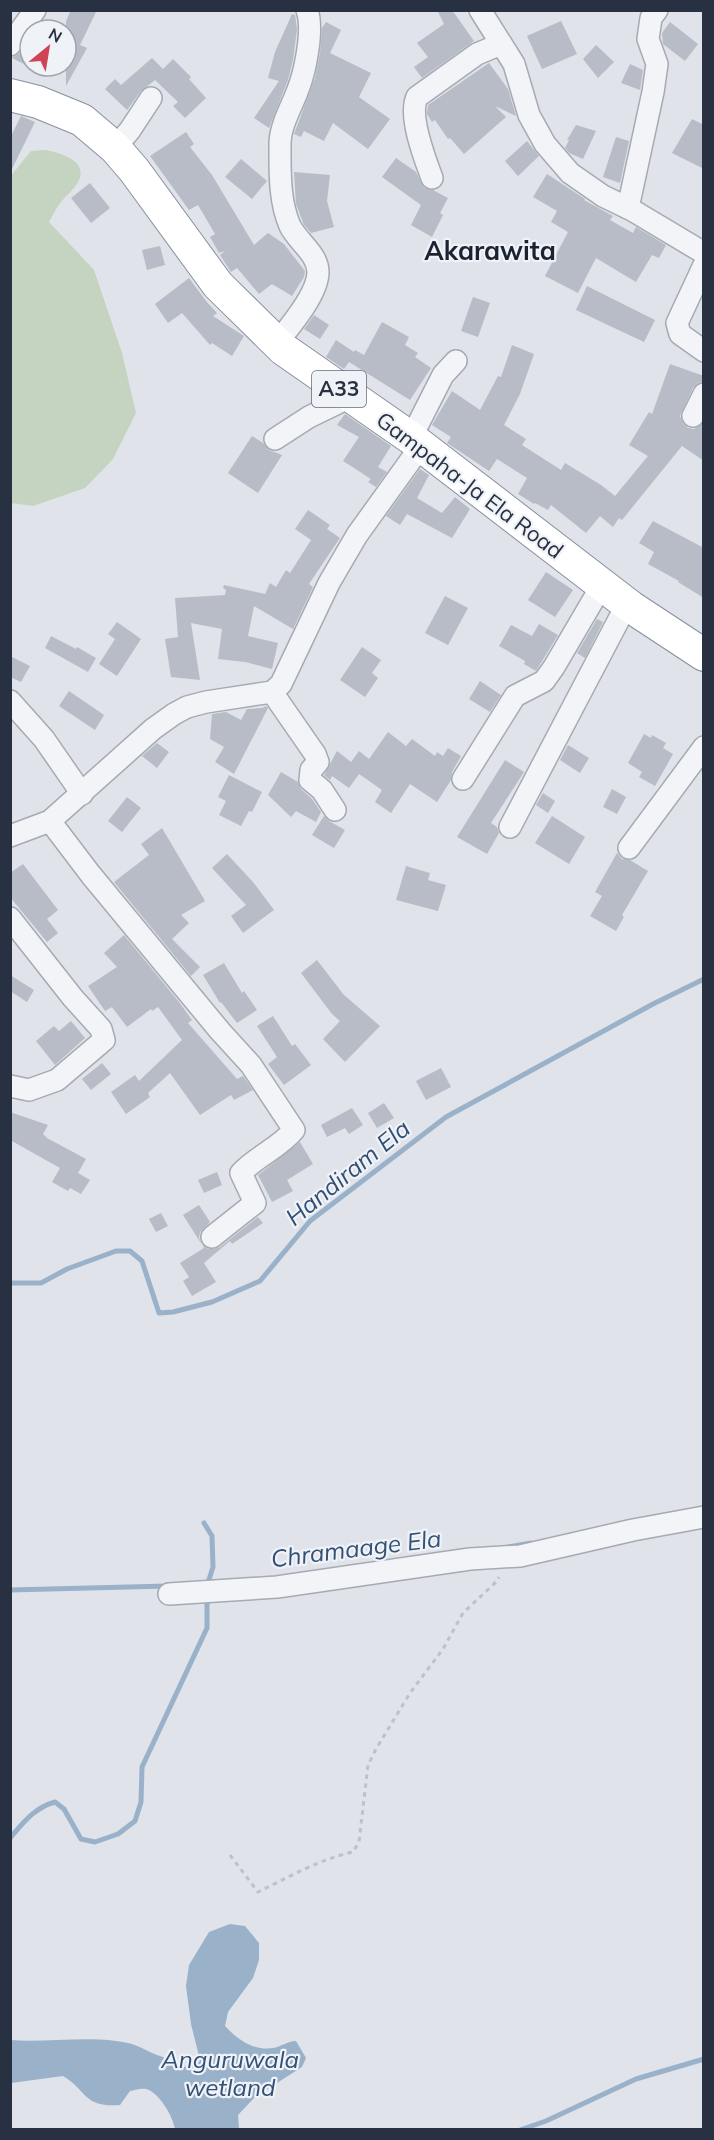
<svg xmlns="http://www.w3.org/2000/svg" width="714" height="2140" font-family="Mulish,sans-serif">
<style>
.green{fill:#c5d3c1}
.water{fill:#9ab1ca}
.lines{fill:none;stroke-linecap:round;stroke-linejoin:round}
.stream{stroke:#9ab1ca;stroke-width:5}
.building{fill:#b7bcc6}
.minor-casing{stroke:#a5aab3;stroke-width:24}
.highway-casing{stroke:#8790a0;stroke-width:34}
.path{stroke:#bec1c8;stroke-width:3;stroke-dasharray:4.5 4.5;stroke-linecap:butt}
.minor{stroke:#f3f4f7;stroke-width:21}
.highway{stroke:#fff;stroke-width:32}
.labels{text-anchor:middle;stroke-width:4.5;stroke-linejoin:round;paint-order:stroke}
.shield{fill:#eff2f7;stroke:#646b78;stroke-width:1.5}
.shield-label{font-size:21px;font-weight:bold;fill:#283141}
.street-label{font-size:22px;fill:#283141;stroke:#eff2f7}
.water-label{font-size:24px;font-style:italic;fill:#324f75;stroke:#eff2f7}
.quarter-label{font-size:26px;font-weight:bold;fill:#1b2231;stroke:#eff2f7}
</style>
<rect width="100%" height="100%" fill="#e0e3e9"/>
<path class="green" d="M46,150c13,3 42,10 33,30 -4,9 -12,14 -18,22 -5,6 -8,13 -12,20l45,48 28,83 14,60 -23,46 -28,29 -52,18 -22,-3 -1,-326 21,-26z"/>
<path class="water" d="M230,1924l15,2 14,17v17l-6,18 -25,34 -3,14c12,13 28,25 48,22 8,-1 14,-7 23,-7l10,17 -4,9 -47,30 -17,18 1,14h-64c-2,-12 -14,-33 -26,-39 -6,-3 -14,0 -19,1l-10,14c-37,3 -33,-15 -57,-29l-52,7v-43c37,3 85,-6 121,4 9,3 17,8 25,11 10,4 18,4 25,12l15,-2 3,-5 -9,-36 -5,-38 3,-21 20,-33z"/>
<g class="lines">
<g class="stream">
<path d="M10,1283h31l26,-14 49,-18h14l12,10 17,52 14,-1 39,-10 48,-21 50,-60 136,-104 207,-113 51,-25"/>
<path d="M204,1523l8,13 1,31 -6,19"/>
<path d="M508,1547l23,-4"/>
<path d="M10,1590l158,-4"/>
<path d="M10,1838c14,-16 24,-30 45,-36l9,7 17,30 14,3 23,-8 17,-13 6,-19 1,-35 65,-139v-33"/>
<path d="M520,2130l26,-9 90,-42 68,-20"/>
</g>
</g>
<g class="building">
<path d="M71,10h26l-17,35 7,3 -21,38v-65z"/>
<path d="M437,10h15l22,31 -52,37 -8,-11 14,-10 -11,-14 27,-19z"/>
<path d="M292,14l3,1 2,14 -4,31 -5,20 -19,48 -15,-10 25,-37 -11,-3 7,-26z"/>
<path d="M561,21l16,33 -35,15 -15,-33z"/>
<path d="M326,22l15,8 -11,23 41,20 -12,24 31,22 -22,30 -35,-26 -9,18 -20,-10 -3,6 -7,-3 21,-56 5,-25 2,-25z"/>
<path d="M670,22l28,22 -13,17 -22,-17 -1,-11z"/>
<path d="M30,39v28l-18,-9 8,-5z"/>
<path d="M596,45l18,17 -16,16 -15,-19z"/>
<path d="M152,58l11,11 10,-10 18,18 -2,2 17,19 -21,20 -12,-12 5,-4 -23,-22 -14,11 -14,19 -22,-21 10,-10 6,6z"/>
<path d="M489,63l19,26 8,27 -21,-10 11,11 -42,37 -14,-16 -2,1 -13,-19 -3,2 -5,-8 1,-9z"/>
<path d="M630,64l13,6 -3,20 -19,-7z"/>
<path d="M21,116l14,6 -25,51v-35z"/>
<path d="M692,119l12,6v44l-32,-16z"/>
<path d="M576,125l20,6 -13,28 -14,-6 -4,-5 4,-8h-2z"/>
<path d="M186,132l8,12 -4,3 22,28 42,70 14,-12 16,11 21,27 -1,6 -12,19 -20,-12 -13,10 -22,-26 -6,4 -11,-17 5,-4 -6,2 -9,-16 5,-3 -17,-29 -9,5 -39,-54z"/>
<path d="M616,137l13,4 -9,42 -17,-6z"/>
<path d="M527,141l12,15 -21,20 -13,-15z"/>
<path d="M396,158l20,14 8,16 9,2 15,8 -8,15 3,2 -11,22 -21,-12 10,-20 -39,-28z"/>
<path d="M241,159l26,22 -15,18 -27,-22z"/>
<path d="M294,172l36,3 -3,26 7,26 -23,6 -7,-8 -8,-21z"/>
<path d="M547,174l38,25 -1,1 29,16 -3,4 23,13 3,-6 30,18 -7,13 -7,-3 -16,27 -40,-24 -18,35 -33,-17 23,-44 -17,-10 6,-11 -24,-14z"/>
<path d="M90,183l20,25 -19,15 -20,-25z"/>
<path d="M160,246l5,19 -18,5 -5,-20z"/>
<path d="M189,278l17,23 11,12 -4,3 31,20 -12,20 -20,-13 -2,2 -28,-32 -14,10 -13,-19z"/>
<path d="M587,286l68,34 -11,22 -68,-32z"/>
<path d="M473,297l17,6 -12,34 -17,-6z"/>
<path d="M314,315l15,10 -9,14 -16,-10z"/>
<path d="M382,322l27,15 -4,8 13,8 -3,4 16,11 -21,32 -61,-38 -5,7 -18,-12 10,-17 18,12 1,-2 9,5z"/>
<path d="M512,345l22,9 -14,40 -16,31 22,14 -4,6 39,25 4,-7 36,22 14,11 33,-40 -19,-11 20,-33 3,2 18,-50 34,12v5l-6,2 -5,5 -13,28 3,7 5,5 6,1 10,-6v38l-22,-15 -60,74 -3,-2 -6,9 -13,-11 -14,17 -35,-28 -3,5 -13,-7 -1,1 -16,-10 9,-16 -30,-19 -8,12 -42,-28 4,-6 -19,-12 20,-34 28,19 18,-34 3,1z"/>
<path d="M345,414l46,32 -13,21 9,5 -11,15 -8,-5 3,-3 -28,-18 16,-24 -22,-12z"/>
<path d="M252,436l11,7 6,7 13,5 -24,38 -30,-20z"/>
<path d="M420,469l9,6 -12,23 25,15 13,-16 15,12 -18,29 -45,-24 -7,11 -14,-9z"/>
<path d="M308,510l22,15 -3,4 13,9 -31,46 4,3 -20,42 -39,-23 -6,30 30,7 -6,26 -27,-7 -27,-3 4,-30 -31,-6 9,57 -29,-3 -6,-38 13,-2 -3,-39 50,-3 1,-5 -3,-2 1,-3 41,9 5,-11 6,4 10,-17 4,3 21,-33 -16,-11z"/>
<path d="M653,521l51,27v50l-26,-16 1,-1 -31,-17 6,-12 -15,-9z"/>
<path d="M546,572l27,18 -18,27 -27,-17z"/>
<path d="M445,596l23,12 -20,37 -23,-12z"/>
<path d="M597,619l6,3 -18,36 -8,-5z"/>
<path d="M117,622l24,17 -24,37 -18,-12 16,-25 -7,-5z"/>
<path d="M539,624l19,11 -22,36 -12,-7 1,-3 -26,-15 12,-21 21,11z"/>
<path d="M51,636l25,13 1,-2 19,11 -8,14 -43,-24z"/>
<path d="M362,647l19,13 -9,13 6,5 -13,19 -25,-17z"/>
<path d="M10,656l20,10 -9,16 -11,-5z"/>
<path d="M480,681l21,14 -11,17 -21,-13z"/>
<path d="M69,691l35,24 -9,15 -36,-24z"/>
<path d="M266,706l2,2 -34,66 -19,-12 9,-15 -14,-8 2,-25 14,-2 15,8 6,-11 15,-1z"/>
<path d="M388,732l18,14 6,-7 23,17 2,-4 6,4 5,-8 13,8 -9,16 -1,8 -14,22 -27,-18 -19,29 -16,-11 7,-12 -23,-16 -10,14 -17,-12 -2,4 -6,-5 13,-24 14,11 8,-11 10,8z"/>
<path d="M644,734l7,4 1,-3 14,8 -3,5 10,6 -18,32 -16,-9 3,-5 -14,-9z"/>
<path d="M157,743l12,9 -12,16 -15,-12z"/>
<path d="M568,745l21,13 -9,15 -20,-13z"/>
<path d="M505,760l19,12 -33,51 6,4 2,6 -12,21 -30,-17z"/>
<path d="M281,772l17,10 3,7 11,10 9,13 -5,10 -20,-11 -5,6 -23,-22z"/>
<path d="M229,775l33,17 -10,20 -3,-1 -8,15 -22,-11 7,-14 -8,-4z"/>
<path d="M612,789l14,8 -9,17 -14,-7z"/>
<path d="M543,793l12,8 -7,12 -12,-8z"/>
<path d="M127,797l14,11 -19,24 -14,-11z"/>
<path d="M324,816l5,5 16,9 -11,18 -22,-13z"/>
<path d="M552,816l33,21 -16,27 -34,-21z"/>
<path d="M162,828l43,73 -24,14 8,8 -17,16 28,28 -9,9 -77,-94 35,-27 -8,-11z"/>
<path d="M617,853l5,6 8,1 18,11 -26,44 2,2 -8,14 -26,-15 12,-20 -7,-4z"/>
<path d="M227,854l26,28 21,28 -31,23 -12,-17 15,-11 -34,-37z"/>
<path d="M23,864l35,46 -11,9 11,14 -11,9 -37,-45v-24z"/>
<path d="M406,866l24,7 -2,7 18,5 -8,26 -42,-11z"/>
<path d="M124,935l55,67 13,18 -4,3 49,56 6,-3 10,14 -19,10 -3,-5 -31,20 -30,-42 -22,20 2,4 -24,17 -15,-22 24,-17 4,6 43,-41 -24,-33 -6,4 -1,-2 -24,18 -15,-20 -7,4 -17,-25 29,-19 -13,-14z"/>
<path d="M317,960l27,35 36,31 -35,36 -22,-23 17,-18 -8,-7 -31,-41z"/>
<path d="M224,963l18,30 2,-2 13,19 -20,13 -16,-21 -1,1 -17,-28z"/>
<path d="M10,975l24,15 -7,12 -17,-11z"/>
<path d="M273,1016l19,30 3,-2 16,21 -27,20 -16,-21 9,-7 -20,-31z"/>
<path d="M71,1021l14,17 -30,27 -19,-24 18,-15 5,5z"/>
<path d="M102,1063l9,11 -20,16 -9,-11z"/>
<path d="M441,1068l10,19 -25,13 -10,-19z"/>
<path d="M384,1103l10,15 -17,10 -9,-15z"/>
<path d="M352,1108l11,17 -14,9 -4,-6 -18,9 -6,-12z"/>
<path d="M10,1112l38,13 -5,9 4,4 39,21 -8,14 12,7 -9,14 -11,-6 -2,3 -16,-9 8,-14 -50,-28z"/>
<path d="M300,1142l13,22 -26,16 6,11 -21,11 -14,-27z"/>
<path d="M217,1172l5,13 -18,8 -6,-13z"/>
<path d="M199,1205l11,17 -10,10 -1,6 3,7 6,4h6l6,-2 38,-30 5,6 -31,21 -2,-3 -26,22 12,19 -24,14 -9,-15 6,-4 -9,-14 24,-15 -21,-33z"/>
<path d="M161,1213l7,13 -12,6 -7,-13z"/>
</g>
<g class="lines">
<defs>
<g id="minor">
<path d="M480,10l34,54 15,51 16,29 25,29 33,23 29,14 72,43"/>
<path d="M10,45l25,-35"/>
<path d="M115,148l15,-18 21,-32"/>
<path d="M432,178c-7,-19 -24,-62 -15,-81l60,-43 24,-10"/>
<path d="M628,208l25,-116 4,-28 -9,-25 3,-21 6,-8"/>
<path d="M704,265l-27,58 3,11 24,17"/>
<path d="M277,343c13,-17 41,-49 41,-71 0,-18 -20,-30 -28,-46 -11,-25 -10,-55 -10,-82 0,-18 11,-36 17,-52 8,-19 17,-62 10,-82"/>
<path d="M693,416l11,-22"/>
<path d="M411,438l32,-63 13,-14"/>
<path d="M275,439l34,-22 41,-20"/>
<path d="M272,692l43,62 3,8 -7,8 -1,10 12,10 13,20"/>
<path d="M10,701l34,38 38,55"/>
<path d="M463,779l52,-83 29,-15 10,-14 48,-82"/>
<path d="M50,821l41,54 129,156 31,34 43,65c-15,18 -37,26 -53,43l14,30 -43,34"/>
<path d="M510,827l117,-223"/>
<path d="M10,836l40,-15 103,-92 21,-15 13,-7 19,-5 66,-10 9,-8 48,-101 28,-48 64,-89"/>
<path d="M629,848l75,-101"/>
<path d="M10,918l63,80 28,31 3,11 -47,40 -28,10 -19,-4"/>
<path d="M169,1594l108,-7 193,-28 50,-3 113,-26 71,-13"/>
</g>
<path id="highway" d="M10,95l28,7 44,18 33,28 19,22 84,115 65,64 128,89 220,169 73,48"/>
</defs>
<use href="#minor" class="minor-casing"/>
<use href="#highway" class="highway-casing"/>
<path class="path" d="M230,1855l28,37c31,-15 62,-33 95,-40l6,-10 9,-77 8,-16 34,-56 33,-44 20,-36 33,-31 3,-5"/>
<use href="#minor" class="minor"/>
<use href="#highway" class="highway"/>
</g>
<g class="labels">
<rect class="shield" x="312" y="371" width="54" height="36" rx="4.5"/>
<g class="shield-label">
<text x="339" y="396">A33</text>
</g>
<g class="street-label">
<text transform="translate(470 485) rotate(37)" y="8">Gampaha-Ja Ela Road</text>
</g>
<g class="water-label">
<text transform="translate(348 1173) rotate(-39)" y="8">Handiram Ela</text>
<text transform="translate(356 1549) rotate(-7)" y="8">Chramaage Ela</text>
<text x="230" y="2068">Anguruwala<tspan x="230" dy="28">wetland</tspan></text>
</g>
<g class="quarter-label">
<text x="490" y="260">Akarawita</text>
</g>
</g>
<rect width="714" height="2140" fill="none" stroke="#283141" stroke-width="24"/>
<g transform="translate(48 48) rotate(30)"><circle r="28" fill="#eff2f7" stroke="#9fa5ae" stroke-width="1.5"/>
<path d="M0-4.5L10 22L0 15L-10 22Z" fill="#d04356"/>
<text y="-9" font-size="16" font-weight="bold" text-anchor="middle" fill="#283141">N</text>
</g>
</svg>
